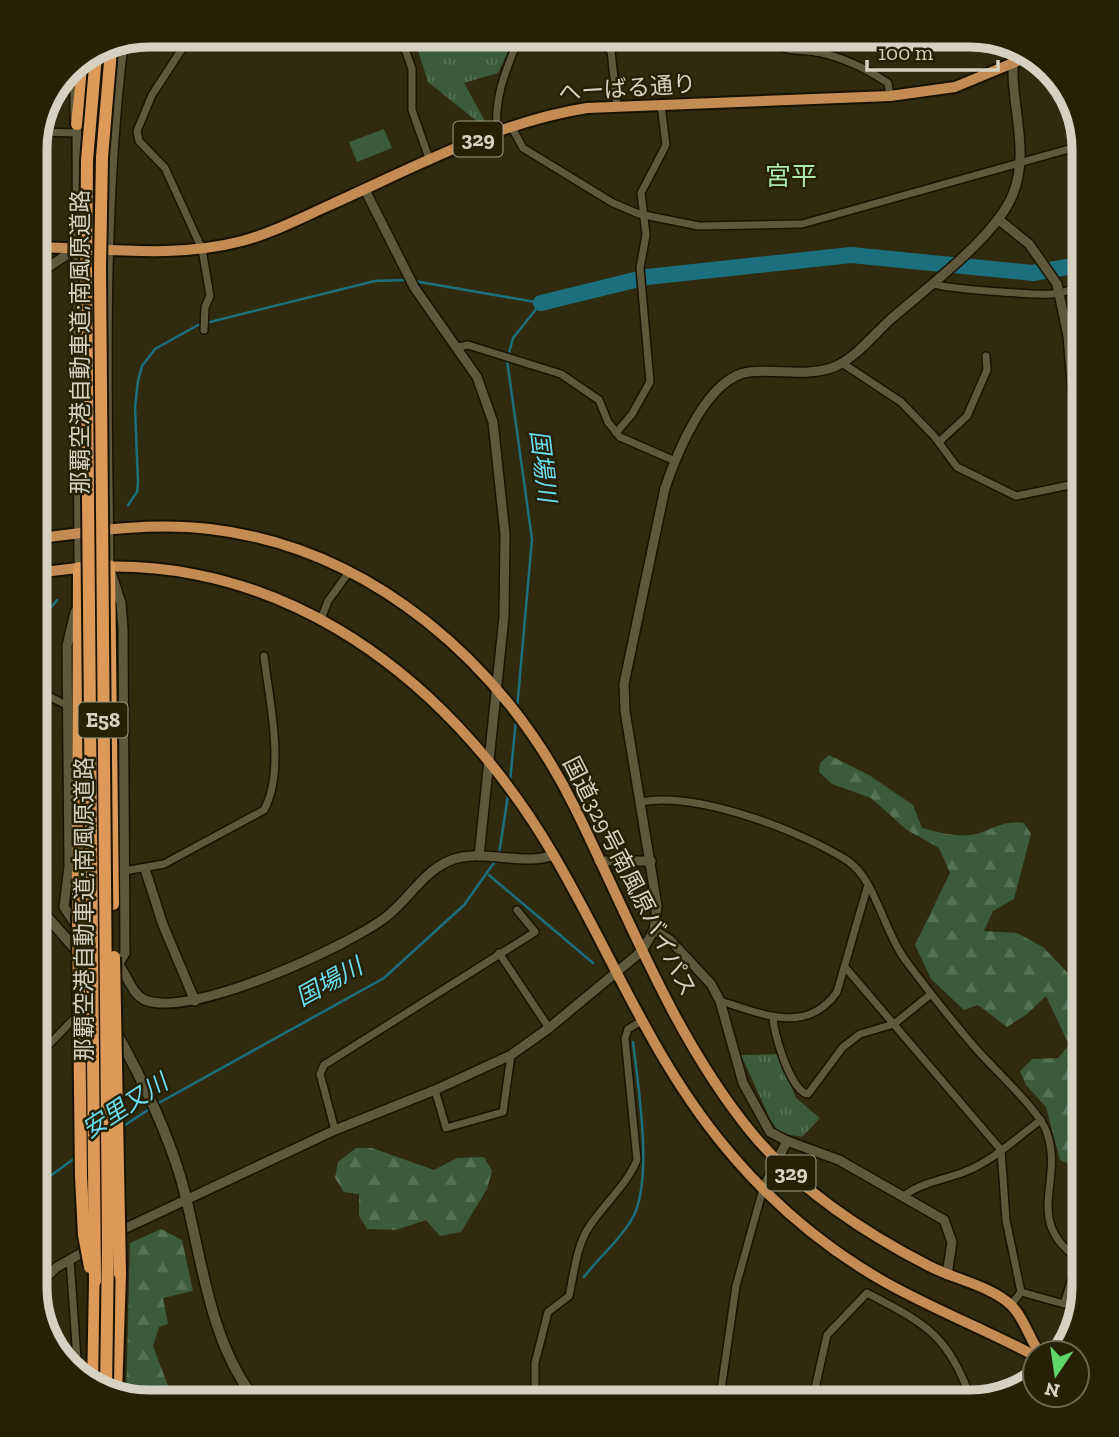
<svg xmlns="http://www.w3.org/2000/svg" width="1119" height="1437" font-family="'Zilla Slab','Noto Sans JP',serif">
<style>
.forest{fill:url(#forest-firs)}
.park{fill:url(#park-tufts)}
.garden{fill:#3b5b3a}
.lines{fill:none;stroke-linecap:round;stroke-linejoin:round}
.stream{stroke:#1c707e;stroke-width:2.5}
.river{stroke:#1c707e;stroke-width:16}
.minor-casing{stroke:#181200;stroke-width:10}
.tertiary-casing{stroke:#181200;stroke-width:12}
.secondary-casing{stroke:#181200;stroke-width:13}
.trunk-casing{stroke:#181200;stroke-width:14}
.motorway-casing{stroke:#181200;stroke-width:16}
.minor{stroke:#5e583c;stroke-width:7}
.tertiary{stroke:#5e583c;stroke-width:9}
.secondary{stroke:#5e583c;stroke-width:10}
.trunk{stroke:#c48c52;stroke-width:10}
.motorway{stroke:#dd9957;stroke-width:12}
.motorway-bridge-casing{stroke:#181200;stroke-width:16;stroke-linecap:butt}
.motorway-bridge{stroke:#dd9957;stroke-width:12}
.labels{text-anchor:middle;stroke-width:5;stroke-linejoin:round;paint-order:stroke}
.shield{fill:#262005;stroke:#a09d89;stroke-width:2}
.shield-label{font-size:21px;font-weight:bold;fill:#d5d2c2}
.street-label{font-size:23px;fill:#d5d2c2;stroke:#262005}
.water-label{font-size:24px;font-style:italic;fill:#69def2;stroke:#262005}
.quarter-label{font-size:26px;fill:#ace7ad;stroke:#262005}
.rim{fill:none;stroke:#d5d2c2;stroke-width:9}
</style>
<defs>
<pattern id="forest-firs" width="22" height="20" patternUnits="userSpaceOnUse" patternTransform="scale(1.75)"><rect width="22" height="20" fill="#3b5b3a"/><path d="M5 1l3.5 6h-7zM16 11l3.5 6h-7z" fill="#567255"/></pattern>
<pattern id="park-tufts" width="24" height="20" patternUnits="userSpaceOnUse" patternTransform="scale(1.75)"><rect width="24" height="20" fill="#3b5b3a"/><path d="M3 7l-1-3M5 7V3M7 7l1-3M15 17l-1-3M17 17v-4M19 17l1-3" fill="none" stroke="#567255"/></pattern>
</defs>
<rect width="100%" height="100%" fill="#302a0f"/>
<g class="forest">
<path d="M829,755l40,20 44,30 9,23c15,4 34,9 49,7 22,-4 28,-15 53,-12l7,11 -17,65 -21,12 -9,20 33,2 26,14 41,43v181l-24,-11 -14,-53 -20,-22 -6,-14 12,-12 26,-1 11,-13 -23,-49 -19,18 -20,13 -29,-22 -14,5 -33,-31 -16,-34 35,-72 -11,-25 -32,-18 -36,-32 -39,-14 -13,-12 1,-9z"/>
<path d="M356,1148h16l62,22 23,-12 27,-1 8,14 -5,18 -26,43 -21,4 -14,-16 -30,10 -29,-1 -8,-13v-22l-15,-2 -9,-14 3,-16z"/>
<path d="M161,1229l21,11 11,51 -30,7 5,26 -9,3 -6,19 17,45 26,11h-53l-17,-5 4,-154z"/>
</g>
<g class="park">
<path d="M413,35h103l-18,38 -34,10 21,38 -6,2 -51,-41z"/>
<path d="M778,1054l18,44 24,20 -18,19 -22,-4 -9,-12 -30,-66z"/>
</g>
<path class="garden" d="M384,129l8,19 -35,14 -8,-20z"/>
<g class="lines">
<g class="stream">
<path d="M414,281l127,22"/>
<path d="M128,505l9,-13 1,-9 -3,-76 3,-26 4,-15 13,-17 43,-24 177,-44 32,-1"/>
<path d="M35,628l22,-28"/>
<path d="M517,709l15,-170 -25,-179 6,-22 28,-35"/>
<path d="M510,782l6,-63"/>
<path d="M499,854l9,-59"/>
<path d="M489,875l104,88"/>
<path d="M157,1104l227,-126 80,-73 32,-45"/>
<path d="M122,1127l29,-19"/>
<path d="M35,1187l40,-29"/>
<path d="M584,1277c15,-20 36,-37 48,-58 22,-38 6,-133 1,-177"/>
</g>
<path class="river" d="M541,303l106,-26 204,-22 182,18 51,-9"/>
<defs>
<g id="minor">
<path d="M191,35l-39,60 -15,36 2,10 26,27 37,81 8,47 -5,11 -1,23"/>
<path d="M400,35l12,34v41l18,51"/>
<path d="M767,35c17,20 28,13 50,17 25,5 50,17 71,31l2,13"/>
<path d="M520,37l72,-1 19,15 6,55"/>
<path d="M611,51l1,-11 11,-5"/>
<path d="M816,52l10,-17"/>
<path d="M74,64v53"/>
<path d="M511,126l12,22 90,55 26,11 60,12 103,-2 281,-79"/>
<path d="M497,131c-3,-36 10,-63 23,-96"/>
<path d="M40,132l37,1"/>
<path d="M932,283c8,6 106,12 120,11 11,-1 22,-5 32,-9"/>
<path d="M458,347l10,-2 93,29 38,26 9,22 12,15 55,24"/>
<path d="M842,363l59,39 33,34 23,31 59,29 68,-14"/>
<path d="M616,433l16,-19 18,-32 -10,-114 6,-33 -5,-42 25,-48 -5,-40"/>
<path d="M939,442l28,-26 20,-46 -1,-14"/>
<path d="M321,619l7,-18 21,-29"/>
<path d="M35,689l33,17"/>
<path d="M641,802c55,-11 161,29 207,59 27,18 36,71 58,100 21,28 43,56 66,83 17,21 68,66 75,89 17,50 -24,86 31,126l-14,45 -43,-12 -10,13"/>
<path d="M124,871l40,-7 100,-54c22,-40 5,-110 0,-154"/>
<path d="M35,929l16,-9"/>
<path d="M499,953l50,75"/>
<path d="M845,967l156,183 5,70 15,72"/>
<path d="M720,1001c41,12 86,35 117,-9l30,-104"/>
<path d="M773,1016c0,17 18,76 35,78l35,-47 17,-13 34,-10 37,-30"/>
<path d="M35,1059l56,-58"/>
<path d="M435,1090l11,38 57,-16 8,-57"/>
<path d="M335,1130l-15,-56 4,-9 211,-133 -18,-22"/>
<path d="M904,1196c18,-14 40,-16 60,-24 29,-11 52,-34 77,-52"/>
<path d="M70,1260l8,113"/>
<path d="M535,1402v-39l13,-51 21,-16c5,-22 7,-49 20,-69 15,-23 37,-41 48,-67l-12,-122 3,-9 12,-7"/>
<path d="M715,1402l6,-12 15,-104 27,-97"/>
<path d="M812,1402l15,-67 40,-42c61,32 80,41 105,108"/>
</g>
<g id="tertiary">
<path d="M77,124l2,444"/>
<path d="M365,190l49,97 63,90 16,45 12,112 -1,83 -25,239"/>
<path d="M998,219l31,25 28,40 11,52 9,106 7,36"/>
<path d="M35,276l42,-28"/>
<path d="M75,612l-8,34 2,220 -5,41 16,24"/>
<path d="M599,861h52"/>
<path d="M145,869l18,56 32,76"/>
<path d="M654,930l16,10 41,44 9,17 23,82 27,49 17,9 52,19 105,60 8,22 -5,33"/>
<path d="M117,963c10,10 14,31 28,37 46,19 203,-54 241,-83 22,-17 37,-45 63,-56 33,-14 72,6 105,-6"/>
<path d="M114,972l11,-19 -2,-324 -2,-26 -12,-37c-2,-173 -7,-349 14,-521"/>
<path d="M763,1189l24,-48"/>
<path d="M35,1288l22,-21 69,-39 209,-98 100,-40 76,-35 38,-27 93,-77 12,-21 3,-24 -32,-195 -1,-27 41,-196c12,-35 42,-111 84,-116 28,-3 59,5 85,-5 22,-9 40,-33 57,-48 35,-31 105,-82 122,-125 19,-48 -7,-97 2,-147"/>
</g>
<g id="secondary">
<path d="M35,903l43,49"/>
<path d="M116,1032c26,47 50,96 65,147 21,74 26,161 76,223"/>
</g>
<g id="trunk">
<path d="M35,247c69,1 139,12 207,-6 30,-8 59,-23 88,-36 83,-37 167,-83 257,-97l303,-12 65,-9 77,-32"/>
<path d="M35,539c58,-8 116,-17 175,-10 161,19 294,135 364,277 54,109 99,230 177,326 46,56 114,101 178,134 25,13 62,20 82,39 13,12 18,34 29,48"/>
<path d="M35,574c224,-41 409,94 518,280 62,105 101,213 184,307 41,47 92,89 146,120 49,28 102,48 152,75"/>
</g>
<g id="motorway">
<path d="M77,124l7,-64"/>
<path d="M109,566l4,338"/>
<path d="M78,913l1,-345"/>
<path d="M93,1387l2,-106"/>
<path d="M116,1394l4,-120"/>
</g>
</defs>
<use href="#minor" class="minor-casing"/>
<use href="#tertiary" class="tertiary-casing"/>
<use href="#secondary" class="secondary-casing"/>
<use href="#trunk" class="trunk-casing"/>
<use href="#motorway" class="motorway-casing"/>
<use href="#minor" class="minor"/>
<use href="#tertiary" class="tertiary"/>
<use href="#secondary" class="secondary"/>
<use href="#trunk" class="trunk"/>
<use href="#motorway" class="motorway"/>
<defs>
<g id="motorway-bridge">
<path d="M78,913l3,263 3,59 6,32"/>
<path d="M114,957l6,317"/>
<path d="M95,1281l-9,-1011 1,-110 9,-105"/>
<path d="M106,1391l2,-146 -8,-977 2,-111 9,-107"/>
</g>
</defs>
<use href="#motorway-bridge" class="motorway-bridge-casing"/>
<use href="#motorway-bridge" class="motorway-bridge"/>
</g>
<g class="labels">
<g class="shield">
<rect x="453.5" y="121.5" width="49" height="35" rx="5"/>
<rect x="78.5" y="702.5" width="49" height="35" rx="5"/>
<rect x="766.5" y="1155.5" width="49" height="35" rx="5"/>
</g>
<g class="shield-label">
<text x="478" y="146">329</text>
<text x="103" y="727">E58</text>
<text x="791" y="1180">329</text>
</g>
<g class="street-label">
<text transform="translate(627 88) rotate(-4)" y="8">へーばる通り</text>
<text transform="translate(80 342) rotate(-90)" y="8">那覇空港自動車道;南風原道路</text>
<text transform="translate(630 876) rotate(63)" y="8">国道329号南風原バイパス</text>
<text transform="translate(84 909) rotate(-90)" y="8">那覇空港自動車道;南風原道路</text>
</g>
<g class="water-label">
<text transform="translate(543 466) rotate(83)" y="8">国場川</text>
<text transform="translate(329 982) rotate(-29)" y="8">国場川</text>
<text transform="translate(125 1106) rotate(-33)" y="8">安里又川</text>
</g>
<g class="quarter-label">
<text x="791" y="185">宮平</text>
</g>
</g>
<path d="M0 0H1119V1437H0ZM149 47H970A102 102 0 0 1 1072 149V1288A102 102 0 0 1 970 1390H149A102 102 0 0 1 47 1288V149A102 102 0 0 1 149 47Z" fill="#262005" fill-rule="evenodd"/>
<path class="rim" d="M149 47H970A102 102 0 0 1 1072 149V1288A102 102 0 0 1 970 1390H149A102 102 0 0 1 47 1288V149A102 102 0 0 1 149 47Z"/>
<g transform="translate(1056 1374) rotate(193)"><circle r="33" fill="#262005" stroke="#6c6751" stroke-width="2"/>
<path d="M0-5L12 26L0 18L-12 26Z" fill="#60d56a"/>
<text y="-10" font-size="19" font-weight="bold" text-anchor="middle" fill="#d5d2c2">N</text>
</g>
<path d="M867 60v10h131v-10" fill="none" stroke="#d5d2c2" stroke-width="3.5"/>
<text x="878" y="60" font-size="21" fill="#d5d2c2" stroke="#262005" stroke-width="5" paint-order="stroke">100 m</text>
</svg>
